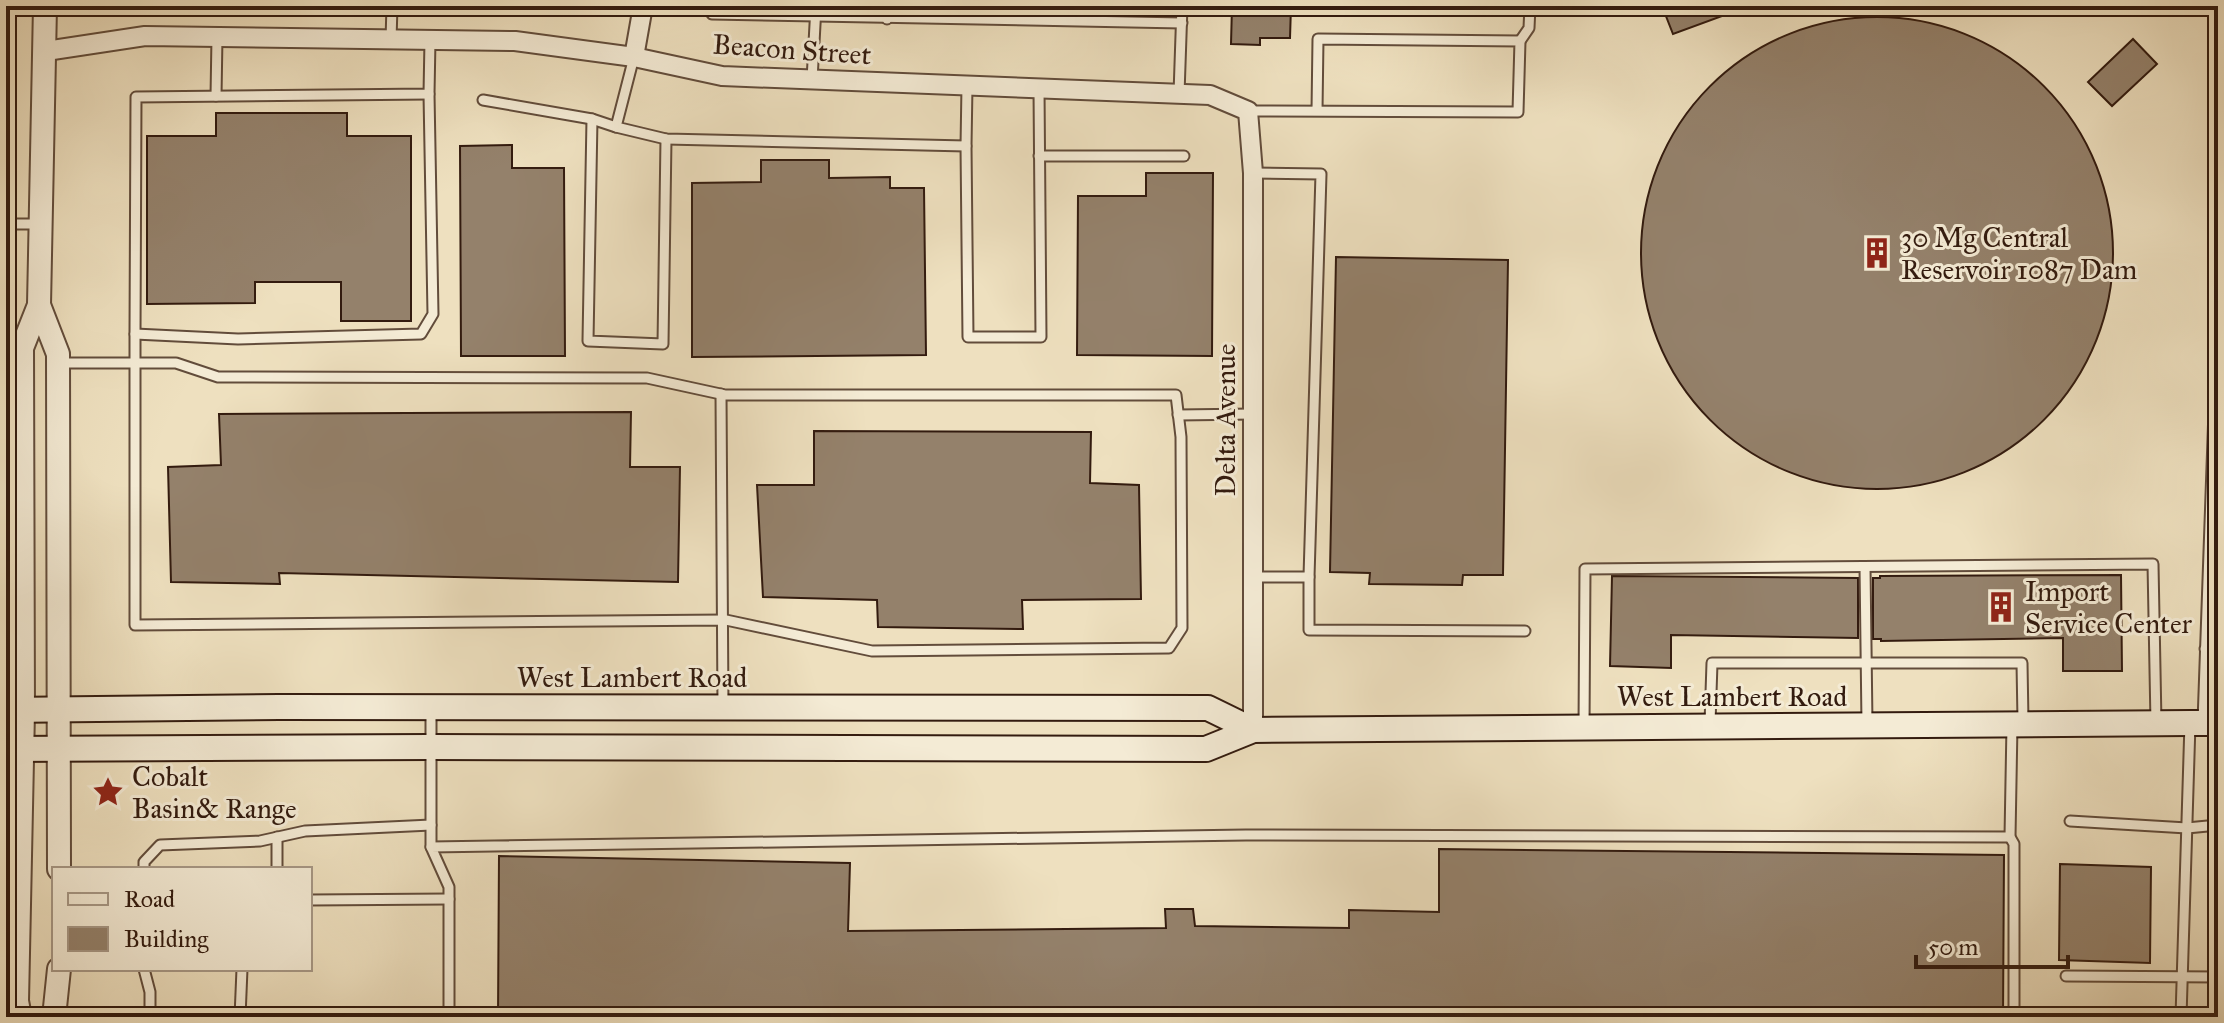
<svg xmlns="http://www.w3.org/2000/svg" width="2224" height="1023" font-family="'IM FELL Great Primer',serif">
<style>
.building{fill:#94816b;stroke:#331b0f;stroke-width:2}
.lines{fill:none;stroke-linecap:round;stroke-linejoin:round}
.service-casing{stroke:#624c3b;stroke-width:13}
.minor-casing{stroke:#624c3b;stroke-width:22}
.tertiary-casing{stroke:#624c3b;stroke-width:26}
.secondary-casing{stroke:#331b0f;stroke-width:28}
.service{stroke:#f4ebd5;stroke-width:9}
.minor{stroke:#f4ebd5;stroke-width:18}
.tertiary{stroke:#f4ebd5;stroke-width:22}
.secondary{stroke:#f4ebd5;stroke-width:24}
.labels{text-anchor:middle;stroke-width:6;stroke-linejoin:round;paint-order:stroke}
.street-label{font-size:28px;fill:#331b0f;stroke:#f4ebd5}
.poi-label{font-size:28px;fill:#331b0f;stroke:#f4ebd5;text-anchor:start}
</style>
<rect width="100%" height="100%" fill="#eee0bf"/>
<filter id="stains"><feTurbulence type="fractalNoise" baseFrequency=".0025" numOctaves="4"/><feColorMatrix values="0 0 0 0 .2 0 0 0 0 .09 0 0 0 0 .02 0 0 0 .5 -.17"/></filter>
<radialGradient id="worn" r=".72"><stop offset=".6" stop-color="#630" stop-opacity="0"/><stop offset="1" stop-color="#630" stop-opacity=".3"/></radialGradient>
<g class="building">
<path d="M1232,6h59l-1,32h-30v7l-29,-1z"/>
<path d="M1662,6h81l1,2 -71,26z"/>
<circle cx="1877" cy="253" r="236"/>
<path d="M2133,39l24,25 -45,42 -24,-24z"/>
<path d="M216,113h131v23h64v185h-70v-39h-86v21l-108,1v-168h69z"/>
<path d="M512,145v23h52l1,188h-104l-1,-210z"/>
<path d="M761,160h68v18l61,-1v11h34l2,167 -234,2v-174l69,-1z"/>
<path d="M1146,173h67l-1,183 -135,-1 1,-159h68z"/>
<path d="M1336,257l172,3 -5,315h-40l-1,10 -93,-1 1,-11 -40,-1z"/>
<path d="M631,412l-1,55h50l-2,115 -399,-9 1,11 -109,-2 -3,-115 53,-2 -2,-51z"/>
<path d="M814,431l277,1 -1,51 49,2 2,114 -119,1 1,29 -145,-2 -1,-27 -114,-3 -6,-112h57z"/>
<path d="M2121,575l1,96h-59v-33l-182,3v-2h-8v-61h7v-2z"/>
<path d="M1612,576l246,2v60l-187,-3v33l-61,-2z"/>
<path d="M1439,849l565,6 -1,162h-1505l1,-161 351,7 -2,68 318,-3 -1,-19h28l2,17 154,2v-18l90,2z"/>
<path d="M2060,864l91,3 -1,96 -91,-3z"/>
</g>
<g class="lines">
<defs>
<g id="service">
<path d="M707,6l5,8 470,9"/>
<path d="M887,19v-13"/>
<path d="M391,40l1,-34"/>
<path d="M1520,41l9,-13 1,-22"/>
<path d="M634,57l-18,70 50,12 300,7 1,-60"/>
<path d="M812,80l4,-74"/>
<path d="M1179,94l3,-88"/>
<path d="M216,96l1,-59"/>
<path d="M483,100l109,19"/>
<path d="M1248,111l270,1 2,-71 -202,-2 -1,72"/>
<path d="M616,127l-24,-8 -4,222 75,3 3,-205"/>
<path d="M966,146l2,191h73l-2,-248"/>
<path d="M1039,156h145"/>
<path d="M1253,173l68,1 -12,403"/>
<path d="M6,224h35"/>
<path d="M135,334l103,5 183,-5 12,-20 -4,-220"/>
<path d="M58,363h118l42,14 429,1 78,17h451l5,42 1,191 -13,20 -297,3 -146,-31 -591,5v-291l1,-237 293,-3 1,-54"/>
<path d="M721,394l2,313"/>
<path d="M1178,415l75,-1"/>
<path d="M1865,567l2,157"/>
<path d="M1253,577h56v53l216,1"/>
<path d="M2205,649h13"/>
<path d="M431,710v137"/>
<path d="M2203,722l15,-425"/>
<path d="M1710,723l2,-60h310l1,58"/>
<path d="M2012,725l-2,112 4,7v173"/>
<path d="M1584,727l1,-158 568,-5 3,159"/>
<path d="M2070,821l117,7 31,-3"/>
<path d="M277,837v32"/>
<path d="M144,869v-7l16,-17 100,-4 45,-10 126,-6"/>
<path d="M310,900l139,-1"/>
<path d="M144,969l6,23v25"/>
<path d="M2066,976l152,1"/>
<path d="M240,1017l2,-48"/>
<path d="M449,1017v-130l-18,-40 815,-12 764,2"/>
<path d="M2181,1017l9,-294"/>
</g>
<g id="minor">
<path d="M46,51l99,-15 370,5 119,16 88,19 488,19 38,16 5,62v557"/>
<path d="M634,57l9,-51"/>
</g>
<g id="tertiary">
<path d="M39,305l19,49 1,515"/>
<path d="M20,1017l-3,-16 6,-290 -1,-363 17,-43 6,-299"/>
<path d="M54,1017l5,-48"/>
</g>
<g id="secondary">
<path d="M6,710l273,-3 929,1 45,22"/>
<path d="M6,749l424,-2 776,2 47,-19 937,-7h22l6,-4"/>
</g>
</defs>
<use href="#service" class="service-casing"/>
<use href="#minor" class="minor-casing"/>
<use href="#tertiary" class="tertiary-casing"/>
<use href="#secondary" class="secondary-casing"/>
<use href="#service" class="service"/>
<use href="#minor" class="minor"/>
<use href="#tertiary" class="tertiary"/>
<use href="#secondary" class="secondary"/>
</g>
<defs>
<symbol id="building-bare" viewBox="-9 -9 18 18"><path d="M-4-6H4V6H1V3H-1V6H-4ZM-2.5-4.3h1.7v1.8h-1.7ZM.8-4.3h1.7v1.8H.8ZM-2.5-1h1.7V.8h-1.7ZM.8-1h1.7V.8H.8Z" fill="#8f2418" stroke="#f4ebd5" stroke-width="2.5" paint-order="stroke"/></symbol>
<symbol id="sight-bare" viewBox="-9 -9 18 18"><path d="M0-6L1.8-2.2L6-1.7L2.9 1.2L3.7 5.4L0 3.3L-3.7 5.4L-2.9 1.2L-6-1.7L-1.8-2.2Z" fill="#8f2418" stroke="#f4ebd5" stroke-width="2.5" paint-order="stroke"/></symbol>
</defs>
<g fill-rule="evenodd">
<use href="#building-bare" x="1855" y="231" width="44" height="44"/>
<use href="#building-bare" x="1979" y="585" width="44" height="44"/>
<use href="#sight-bare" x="86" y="770" width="44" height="44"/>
</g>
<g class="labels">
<g class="street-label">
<text transform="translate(792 49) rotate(4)" y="10">Beacon Street</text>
<text transform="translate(1225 420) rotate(-90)" y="10">Delta Avenue</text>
<text x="632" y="687">West Lambert Road</text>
<text x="1732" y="706">West Lambert Road</text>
</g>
<g class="poi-label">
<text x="1901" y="247">30 Mg Central<tspan x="1901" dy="32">Reservoir 1087 Dam</tspan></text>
<text x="2025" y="601">Import<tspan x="2025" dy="32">Service Center</tspan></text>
<text x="132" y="786">Cobalt<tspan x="132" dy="32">Basin&amp; Range</tspan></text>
</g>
</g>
<rect width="2224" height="1023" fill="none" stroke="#eee0bf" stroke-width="32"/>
<rect x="8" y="8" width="2208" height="1007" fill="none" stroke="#331b0f" stroke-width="4"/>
<rect x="16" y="16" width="2192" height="991" fill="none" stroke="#331b0f" stroke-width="2"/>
<rect x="52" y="867" width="260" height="104" fill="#f4ebd5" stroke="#a79886" stroke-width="2"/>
<rect x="68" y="893" width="40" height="12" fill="#f4ebd5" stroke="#a79886" stroke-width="2"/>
<text x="124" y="907" font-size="24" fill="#331b0f">Road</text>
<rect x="68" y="927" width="40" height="24" fill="#94816b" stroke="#a79886" stroke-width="2"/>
<text x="124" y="947" font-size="24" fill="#331b0f">Building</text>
<path d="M1916 955v12h152v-12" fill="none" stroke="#331b0f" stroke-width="4"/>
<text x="1928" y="955" font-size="24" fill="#331b0f" stroke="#f4ebd5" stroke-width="6" paint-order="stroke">50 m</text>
<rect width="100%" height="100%" filter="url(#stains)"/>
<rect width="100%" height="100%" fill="url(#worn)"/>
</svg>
